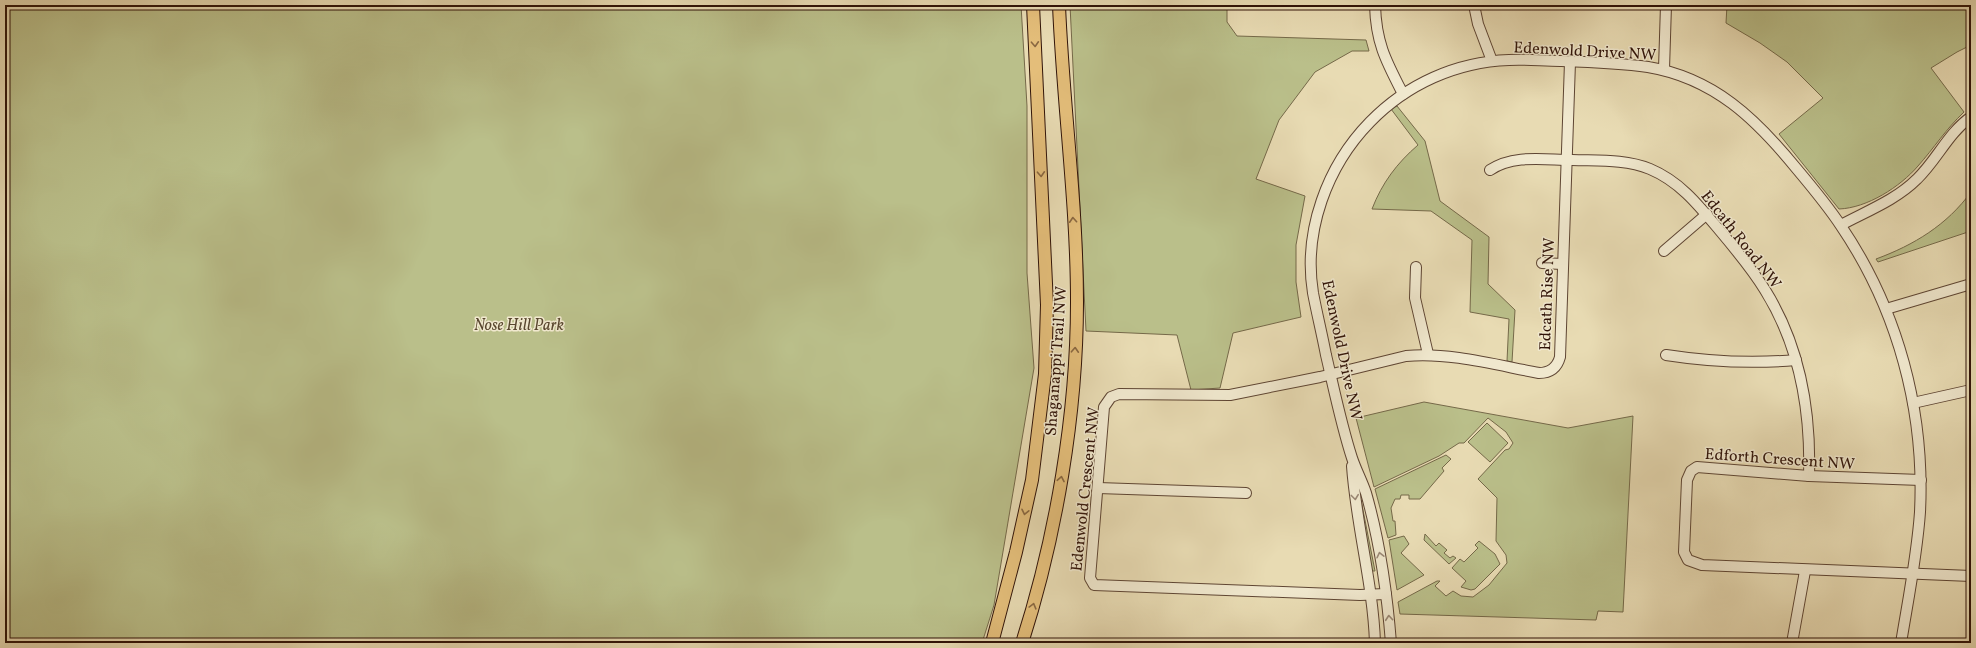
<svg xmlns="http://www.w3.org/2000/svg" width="1976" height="648" font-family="Vollkorn,serif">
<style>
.green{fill:#babf8a;stroke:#756949}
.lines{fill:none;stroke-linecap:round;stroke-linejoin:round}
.minor-casing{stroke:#5e4533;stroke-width:12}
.major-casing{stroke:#301308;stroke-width:14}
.minor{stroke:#f0e8ce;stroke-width:10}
.major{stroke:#e4be7a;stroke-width:12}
.oneway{stroke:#8a6841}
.oneway2{stroke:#9a8875}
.labels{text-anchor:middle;stroke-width:3;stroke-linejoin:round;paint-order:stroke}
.street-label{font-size:16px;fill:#301308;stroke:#f0e8ce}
.park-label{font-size:16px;font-style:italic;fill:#59472f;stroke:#f0e8ce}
</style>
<rect width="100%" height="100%" fill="#e8dbb3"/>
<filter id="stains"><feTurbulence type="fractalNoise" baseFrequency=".005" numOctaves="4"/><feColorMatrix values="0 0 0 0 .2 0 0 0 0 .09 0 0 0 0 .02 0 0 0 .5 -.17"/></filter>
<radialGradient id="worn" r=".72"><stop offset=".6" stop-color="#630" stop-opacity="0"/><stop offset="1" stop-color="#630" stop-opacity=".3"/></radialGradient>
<g class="green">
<path d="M5,5h1016l6,101v167l7,95 -40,237 -12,38h-977z"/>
<path d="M1070,5h157v17l10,14 129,4 3,11h-17l-37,21 -36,48 -23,59 49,17 -9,49v37l5,35 -68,16 -13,55 -29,2 -14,-55 -91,-4z"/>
<path d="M1727,5h244v40l-14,7 -26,16 33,44c-18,17 -30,36 -46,54 -18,21 -51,42 -79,43l-60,-75 44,-36 -36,-36 -27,-19 -34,-20z"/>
<path d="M1397,106l28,35 15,60 49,36 -1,47 27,26 -3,52 -5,-1 2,-42 -39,-7 2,-72 -41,-29 -59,-2c10,-26 25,-46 46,-64l-27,-36z"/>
<path d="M1971,192v39l-93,31 -2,-3c38,-14 71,-34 95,-67z"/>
<path d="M1424,402l144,26 65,-12 -10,196 -25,-1 -2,9 -196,-6 -2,-12 39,-21h3l-5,5 11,10 7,-5 8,5 12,1 16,-12 18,-22 -1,-8 -10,-14 1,-43 -19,-19 27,-29 4,-1 4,-6 -7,-11 -18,-14 -24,25h-5l-20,13 -65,31 -18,-69z"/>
<path d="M1487,423l21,20 -18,19 -22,-20z"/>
<path d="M1446,455l5,4 -9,9 2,3 -24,28h-11v-4h-8l-1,4h-5l-4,9 2,13h2l1,14 -8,3 -13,-49z"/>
<path d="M1359,500h2l14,71h-3z"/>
<path d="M1425,534l11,12 3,-3 8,7 -3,3 6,5 3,-2 3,2 -7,6 -25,-24z"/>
<path d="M1404,536l5,8 -8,9 23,22 -27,15 -8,-50z"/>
<path d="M1479,541l16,13 5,10 -25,25 -4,1 -10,-3 5,-6 -14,-13 8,-9 4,3 14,-14 -3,-3z"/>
</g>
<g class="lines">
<defs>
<g id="minor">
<path d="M1375,5c1,38 11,56 28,89"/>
<path d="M1474,5l4,19 14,37"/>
<path d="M1664,69l2,-64"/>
<path d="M1490,170c24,-16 55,-10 82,-10 26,1 53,-1 78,9 31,13 50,38 71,63 16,19 31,37 44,58 35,56 46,120 44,186"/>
<path d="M1841,225c26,-14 55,-25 76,-46 20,-19 31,-46 54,-62"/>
<path d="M1664,251l43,-37"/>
<path d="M1542,263l20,1"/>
<path d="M1416,267l-1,31 13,56"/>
<path d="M1886,309l85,-25"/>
<path d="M1666,355c45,7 84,9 130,5"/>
<path d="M1913,403l58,-13"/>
<path d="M1352,466c4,59 21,117 23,177"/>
<path d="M1921,480l-112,-4 -112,-9 -6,4 -4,9 -3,72 4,8 14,5 269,11"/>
<path d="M1098,488l148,5"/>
<path d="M1386,594l-26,1 -266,-10 -4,-7 14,-171 7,-10 8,-3 111,1 90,-18 86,-21c44,-4 90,9 133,17 11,0 18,-5 21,-16l10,-295"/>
<path d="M1391,643c-4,-51 -11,-101 -25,-150 -4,-12 -10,-23 -14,-35 -11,-34 -18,-69 -26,-103 -4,-21 -9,-41 -13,-62 -10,-62 14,-127 57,-171 37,-38 86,-60 139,-62 17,-1 34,1 51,1 29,1 59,2 88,6 66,11 108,52 148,101 16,19 32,38 45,58 57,84 84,185 79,286 -3,44 -12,88 -19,131"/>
<path d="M1792,643l13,-72"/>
</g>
<g id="major">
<path d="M992,643l24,-91 16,-72 13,-106 2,-69 -14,-300"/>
<path d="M1022,643c34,-106 55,-229 55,-341 0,-99 -14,-198 -18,-297"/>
</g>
</defs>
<use href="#minor" class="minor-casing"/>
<use href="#major" class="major-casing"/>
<use href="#minor" class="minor"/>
<use href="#major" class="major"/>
</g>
<defs><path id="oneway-chevron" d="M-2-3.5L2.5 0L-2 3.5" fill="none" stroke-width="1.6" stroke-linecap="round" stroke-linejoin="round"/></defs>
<g class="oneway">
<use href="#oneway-chevron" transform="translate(1035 44) rotate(87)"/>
<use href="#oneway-chevron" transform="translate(1041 174) rotate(87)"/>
<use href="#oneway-chevron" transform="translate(1073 220) rotate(-94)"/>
<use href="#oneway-chevron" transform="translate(1075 350) rotate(-87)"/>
<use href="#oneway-chevron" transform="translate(1061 479) rotate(-79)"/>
<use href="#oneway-chevron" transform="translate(1025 512) rotate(102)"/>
<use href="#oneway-chevron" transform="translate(1033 606) rotate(-75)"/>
</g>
<g class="oneway2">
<use href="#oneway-chevron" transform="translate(1355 497) rotate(83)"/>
<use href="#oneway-chevron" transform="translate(1380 555) rotate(-103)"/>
<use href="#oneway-chevron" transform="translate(1389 618) rotate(-95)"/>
</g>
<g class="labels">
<g class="street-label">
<text transform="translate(1585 50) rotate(3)" y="6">Edenwold Drive NW</text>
<text transform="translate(1742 239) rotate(52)" y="6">Edcath Road NW</text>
<text transform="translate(1546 294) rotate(-88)" y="6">Edcath Rise NW</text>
<text transform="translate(1343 350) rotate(78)" y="6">Edenwold Drive NW</text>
<text transform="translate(1055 361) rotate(-86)" y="6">Shaganappi Trail NW</text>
<text transform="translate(1780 458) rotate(4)" y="6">Edforth Crescent NW</text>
<text transform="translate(1084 489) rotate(-84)" y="6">Edenwold Crescent NW</text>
</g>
<g class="park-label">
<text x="519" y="330">Nose Hill Park</text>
</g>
</g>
<rect width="1976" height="648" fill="none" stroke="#e8dbb3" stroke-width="20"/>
<rect x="6" y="6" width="1964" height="636" fill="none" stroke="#301308" stroke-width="2"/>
<rect x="10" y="10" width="1956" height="628" fill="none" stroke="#301308"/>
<rect width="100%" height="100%" filter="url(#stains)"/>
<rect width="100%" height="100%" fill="url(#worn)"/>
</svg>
